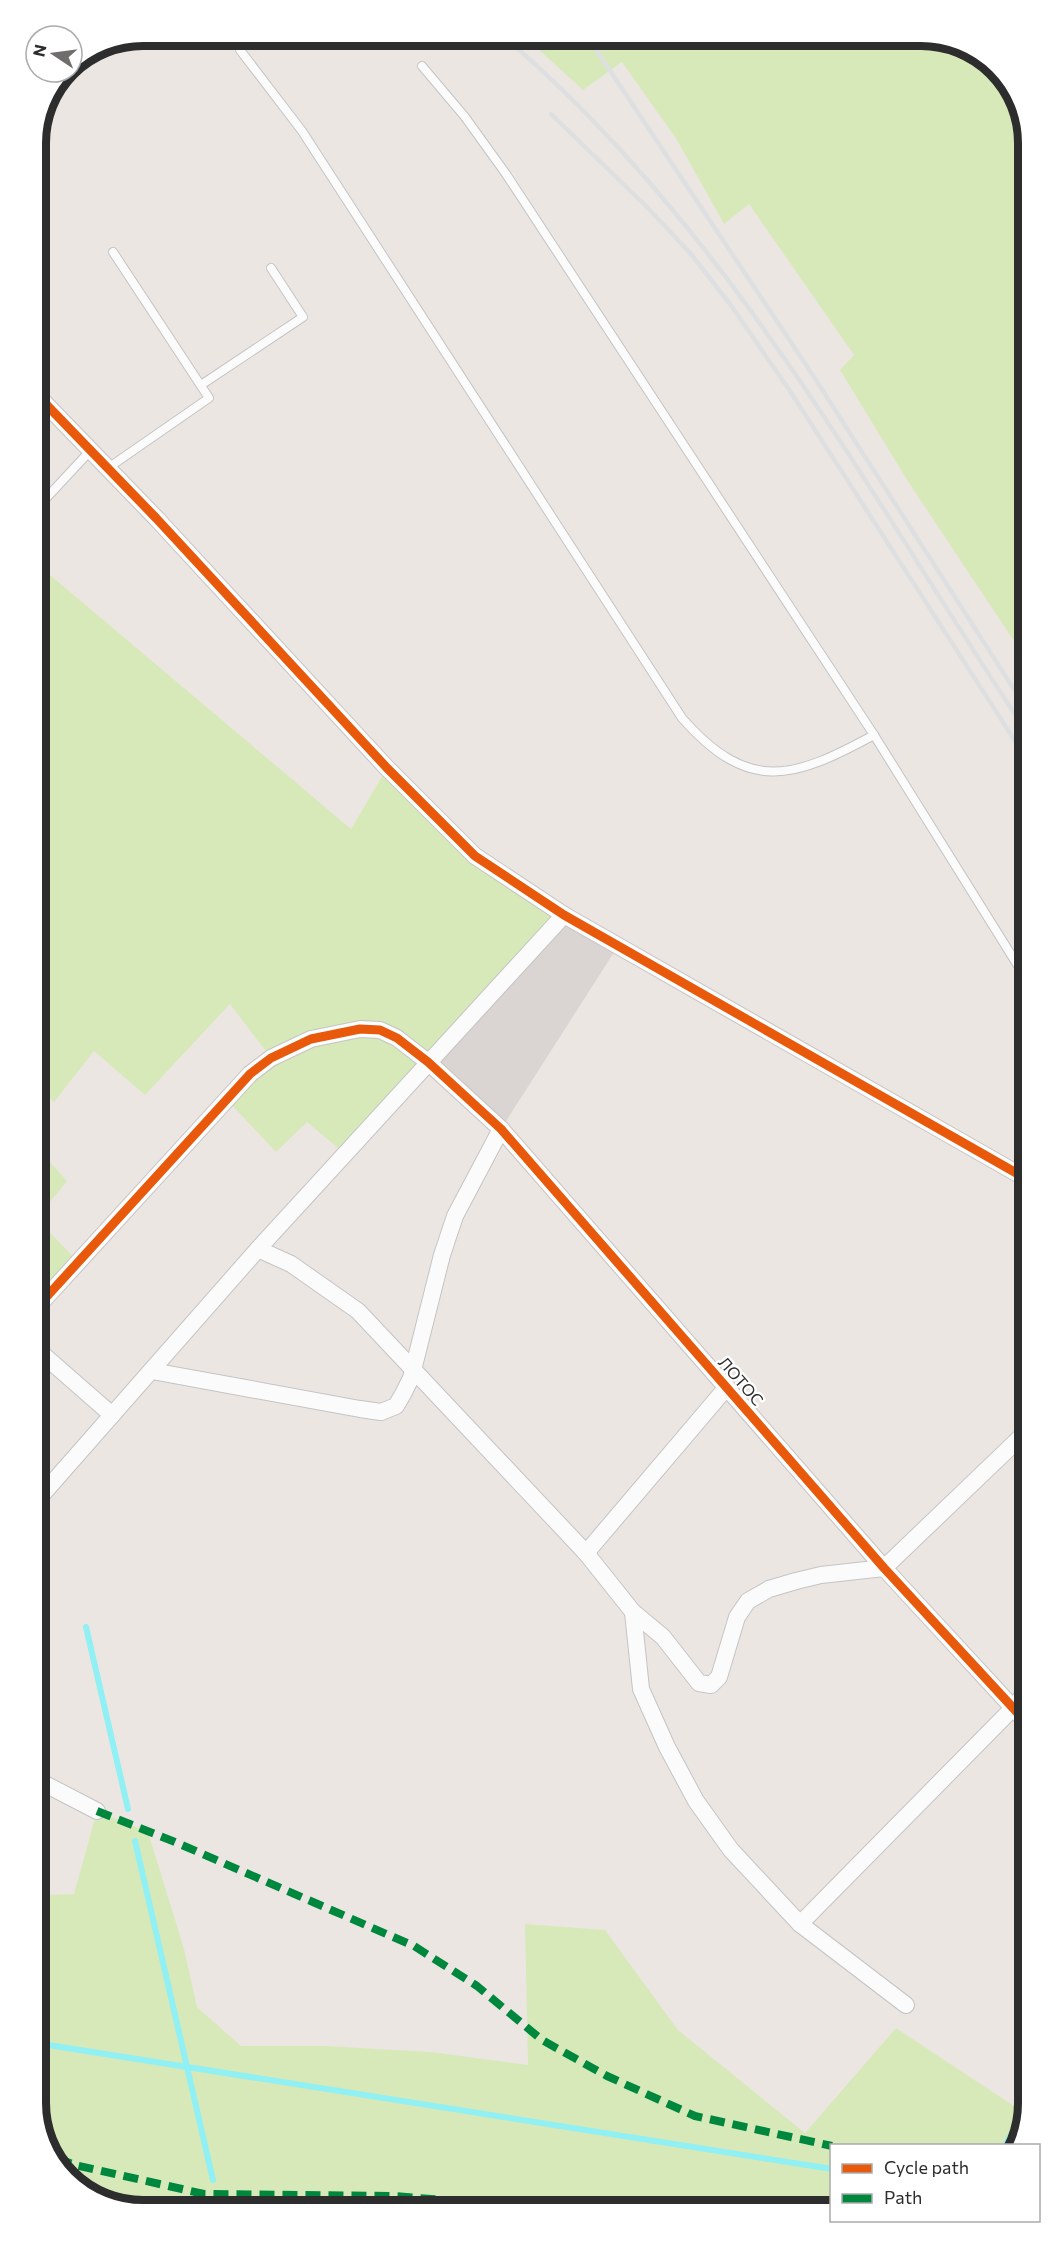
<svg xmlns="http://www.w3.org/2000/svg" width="1064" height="2246" font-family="Commissioner,sans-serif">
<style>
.grass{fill:#d7e9b9}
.plaza{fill:#dad4d2}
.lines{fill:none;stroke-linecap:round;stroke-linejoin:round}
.stream{stroke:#90f0f4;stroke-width:6}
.lane-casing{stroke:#c5c4c4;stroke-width:10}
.street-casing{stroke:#c5c4c4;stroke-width:18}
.lane{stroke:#fcfbfb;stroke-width:8}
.street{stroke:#fcfbfb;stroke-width:16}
.rail{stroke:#dedfe0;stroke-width:4.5}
.quiet{stroke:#00873e;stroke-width:8;stroke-dasharray:15 8;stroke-linecap:butt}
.cycleway-casing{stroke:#fff;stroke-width:13}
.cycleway{stroke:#e8590c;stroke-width:9}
.labels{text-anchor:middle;stroke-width:4.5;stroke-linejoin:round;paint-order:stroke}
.street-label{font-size:16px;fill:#2d2d2d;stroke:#fff}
.rim{fill:none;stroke:#2d2d2d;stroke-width:8}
</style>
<rect width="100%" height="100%" fill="#ece6e3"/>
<g class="grass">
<path d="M524,36h404l58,22 36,51 2,547 -115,-173 -69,-113 14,-15 -105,-151 -25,20 -47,-84 -55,-78 -39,28z"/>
<path d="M37,564l314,265 36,-61 56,58 121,89 -219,239 -38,-32 -31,30 -50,-53 45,-41 -41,-54 -85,91 -51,-44 -40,51 -15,-15z"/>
<path d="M39,1150l28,31 -28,34z"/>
<path d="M39,1221l39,41 -39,43z"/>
<path d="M97,1811l51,21 36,117 13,58 44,39h84l106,6 97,13 -3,-141 80,6 73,100 127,103 91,-105 127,84 4,-7 -14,40 -181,1 -1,59 -695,5 -58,-22 -36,-51 -1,-245 4,3 29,-1z"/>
</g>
<path class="plaza" d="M564,915l54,31 -117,183 -73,-67z"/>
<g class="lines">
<g class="stream">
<path d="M86,1627l42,182"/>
<path d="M135,1841l78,339"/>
<path d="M42,2044l790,125"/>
<path d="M1005,2146l22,-41"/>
</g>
<defs>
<g id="lane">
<path d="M240,50l62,81 380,587c67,76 111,61 192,17"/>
<path d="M422,66l43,51 41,57 368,561 151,242"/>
<path d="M201,385l102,-68 -32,-49"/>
<path d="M108,468l101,-70 -96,-146"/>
<path d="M37,508l54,-58"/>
</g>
<g id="street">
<path d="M37,395l119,123 231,250 88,88 89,59 461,263"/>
<path d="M258,1249l33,15 67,47 228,242 47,59 8,77 26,58 29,54 35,49 69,74 106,81"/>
<path d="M39,1305l211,-231 21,-16 40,-19 49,-10 20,1 17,8 31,24 73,67 383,439 143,155"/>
<path d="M40,1352l72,63"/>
<path d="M152,1371l208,38 21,3 15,-6 7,-12 8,-16 31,-123 13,-39 46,-87"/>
<path d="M40,1497l218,-248 306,-334"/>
<path d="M586,1553l141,-166"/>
<path d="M633,1612l30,25 36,46 12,2 8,-8 18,-60 11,-16 21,-12 27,-8 25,-6 63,-7 142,-136"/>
<path d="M41,1782l56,29"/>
<path d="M800,1924l213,-216 14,-17"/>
</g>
</defs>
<use href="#lane" class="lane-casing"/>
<use href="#street" class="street-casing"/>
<use href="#lane" class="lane"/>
<use href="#street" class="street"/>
<g class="rail">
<path d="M503,36c224,190 361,451 521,692"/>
<path d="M587,36l227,341 210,328"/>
<path d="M551,114l96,93 44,47 39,50 60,87 234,364"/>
</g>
<g class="quiet">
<path d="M97,1811l78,31 239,104 63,40 65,54 65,36 88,40 137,30"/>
<path d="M57,2158l18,7 129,29 190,2 137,11"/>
</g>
<defs>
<g id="cycleway">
<path d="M37,395l119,123 231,250 88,88 89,59 461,263"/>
<path d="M39,1305l211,-231 21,-16 40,-19 49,-10 20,1 17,8 31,24 73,67 383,439 143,155"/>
</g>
</defs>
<use href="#cycleway" class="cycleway-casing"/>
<use href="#cycleway" class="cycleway"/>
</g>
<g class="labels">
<g class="street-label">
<text transform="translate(741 1381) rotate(49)" y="6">ЛОТОС</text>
</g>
</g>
<path d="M0 0H1064V2246H0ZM143 46H921A97 97 0 0 1 1018 143V2103A97 97 0 0 1 921 2200H143A97 97 0 0 1 46 2103V143A97 97 0 0 1 143 46Z" fill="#fff" fill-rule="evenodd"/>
<path class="rim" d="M143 46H921A97 97 0 0 1 1018 143V2103A97 97 0 0 1 921 2200H143A97 97 0 0 1 46 2103V143A97 97 0 0 1 143 46Z"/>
<rect x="830" y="2144" width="210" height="78" fill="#ffffff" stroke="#ababab" stroke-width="1.5"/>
<rect x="842" y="2164" width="30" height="9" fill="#e8590c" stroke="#ababab" stroke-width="1.5"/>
<text x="884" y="2174" font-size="18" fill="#2d2d2d">Cycle path</text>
<rect x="842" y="2194" width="30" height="9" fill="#00873e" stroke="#ababab" stroke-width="1.5"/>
<text x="884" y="2204" font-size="18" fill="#2d2d2d">Path</text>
<g transform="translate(54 54) rotate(283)"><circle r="28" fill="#ffffff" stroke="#ababab" stroke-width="1.5"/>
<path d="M0-4.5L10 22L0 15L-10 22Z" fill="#706e6d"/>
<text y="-9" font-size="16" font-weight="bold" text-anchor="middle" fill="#2d2d2d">N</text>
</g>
</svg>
